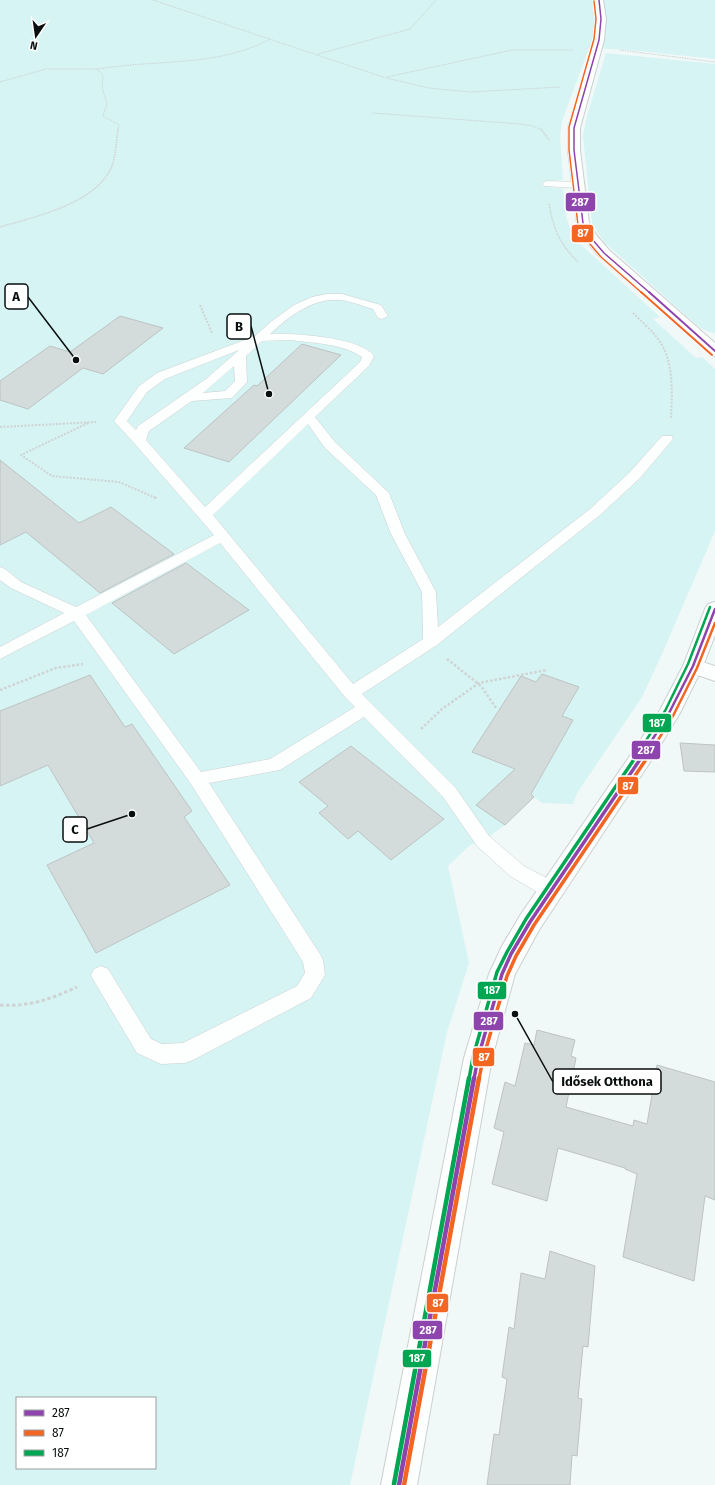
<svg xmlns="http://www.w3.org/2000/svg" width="715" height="1485" font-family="'Fira Sans',sans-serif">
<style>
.green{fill:#d6f4f4;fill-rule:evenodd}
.building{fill:#d4dbdb;stroke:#bdc3c3}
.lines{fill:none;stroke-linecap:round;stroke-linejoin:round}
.lane-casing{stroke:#cbd0d0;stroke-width:1}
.street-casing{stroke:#cbd0d0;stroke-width:2}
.secondary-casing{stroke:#cbd0d0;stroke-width:2}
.path-far4{stroke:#d0d3d3;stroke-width:1;stroke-dasharray:1.5 1;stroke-linecap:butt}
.path-far3{stroke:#d0d3d3;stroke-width:1.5;stroke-dasharray:1.5 1;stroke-linecap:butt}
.path-far2{stroke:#d0d3d3;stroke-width:2;stroke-dasharray:2 1.5;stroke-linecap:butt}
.path-far1{stroke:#d0d3d3;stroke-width:2.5;stroke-dasharray:2.5 2;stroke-linecap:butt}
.path{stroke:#d0d3d3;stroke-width:3;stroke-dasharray:3.5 2.5;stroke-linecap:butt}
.lane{fill:#fdfefe;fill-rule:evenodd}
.street{fill:#fdfefe;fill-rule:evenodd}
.secondary{fill:#fdfefe;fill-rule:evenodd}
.bus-1-far4-casing{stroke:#fff;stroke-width:3}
.bus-1-far3-casing{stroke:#fff;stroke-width:4}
.bus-1-far2-casing{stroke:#fff;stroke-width:5}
.bus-1-far1-casing{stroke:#fff;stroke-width:6}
.bus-1-casing{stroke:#fff;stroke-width:8}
.bus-2-far4-casing{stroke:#fff;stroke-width:3}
.bus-2-far3-casing{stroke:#fff;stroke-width:4}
.bus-2-far2-casing{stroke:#fff;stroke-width:5}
.bus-2-far1-casing{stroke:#fff;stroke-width:6}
.bus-2-casing{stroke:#fff;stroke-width:8}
.bus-3-far2-casing{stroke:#fff;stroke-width:5}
.bus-3-far1-casing{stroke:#fff;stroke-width:6}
.bus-3-casing{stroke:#fff;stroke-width:8}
.bus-1-far4{stroke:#8e44ad;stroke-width:1.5}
.bus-1-far3{stroke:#8e44ad;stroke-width:2}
.bus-1-far2{stroke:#8e44ad;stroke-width:2.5}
.bus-1-far1{stroke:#8e44ad;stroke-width:3.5}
.bus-1{stroke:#8e44ad;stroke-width:4.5}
.bus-2-far4{stroke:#f26522;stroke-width:1.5}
.bus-2-far3{stroke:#f26522;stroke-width:2}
.bus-2-far2{stroke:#f26522;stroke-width:2.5}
.bus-2-far1{stroke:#f26522;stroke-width:3.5}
.bus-2{stroke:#f26522;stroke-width:4.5}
.bus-3-far2{stroke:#00a651;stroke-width:2.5}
.bus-3-far1{stroke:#00a651;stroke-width:3.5}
.bus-3{stroke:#00a651;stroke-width:4.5}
.leader{fill:none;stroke:#090e0e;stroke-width:1.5}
.callout-dot{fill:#090e0e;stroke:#fff;stroke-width:1.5}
.callout{fill:#fff;stroke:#090e0e;stroke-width:1.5}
.callout-label{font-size:13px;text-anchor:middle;font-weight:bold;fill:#090e0e}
.line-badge{stroke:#fff;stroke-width:1.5}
.badge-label{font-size:11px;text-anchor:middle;font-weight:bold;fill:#fff}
</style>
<rect width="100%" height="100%" fill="#f0f8f8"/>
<g class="green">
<path d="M0,0h715v59l-85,-9 -41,-2 -27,73 -2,16 3,43 -13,1v6l13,2c2,22 2,35 16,54l81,74 -7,2 43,39 6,-1 13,12v162l-53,123 -20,43 -65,96 -4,11 -31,-1 -8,-6 -29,28 -22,16 -13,4 -22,21 21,97 -22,69 -97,453h-350zM17,1398h138v70h-138z"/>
<path d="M606,53l109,11v269l-6,-1 -10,-5 -95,-85 -12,-19 -9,-87 4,-20z"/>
</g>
<g class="building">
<path d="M120,316l43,12 -60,46 -20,-6 -55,41 -28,-9v-19l50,-35 20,6z"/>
<path d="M302,344l39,11 -112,107 -45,-14 70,-63 3,1z"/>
<path d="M0,460l79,63 32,-16 63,47 -74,39 -74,-61 -26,13z"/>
<path d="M186,563l63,47 -75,44 -62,-51z"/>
<path d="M542,674l37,13 -17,29 11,4 -42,74 3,3 -29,28 -29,-20 39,-36 -43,-17 49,-76 15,6z"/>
<path d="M90,675l35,52 7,-3 60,87 -8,6 46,68 -134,68 -49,-88 47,-22 -46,-78 -48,21v-75z"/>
<path d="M680,743l35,2v27l-31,-1z"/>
<path d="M351,746l93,73 -53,41 -33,-29 -10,8 -29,-26 9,-7 -29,-24z"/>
<path d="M537,1030l38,10 -4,16 5,2 -10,49 67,19 1,-6 13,4 10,-59 58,17v118l-10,-4 -11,85 -71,-24 14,-83 -12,-5v-1l-67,-20 -11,53 -55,-17 12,-52 -10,-4 11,-46 10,4 10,-43 9,2z"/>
<path d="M550,1251l45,15 -7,81 -5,-1 -5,52 4,1 -5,57 -5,-1 -2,30h-83l7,-51 5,1 8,-56 -5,-2 7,-50 5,2 7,-56 24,6z"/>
</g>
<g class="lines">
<defs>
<g id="lane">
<path d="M547,181l31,1 5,3 -5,3 -34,-2 -2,-2 2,-2z"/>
<path d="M327,294h15l39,11 7,11 -6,3 -4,-1 -5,-9c-11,-3 -22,-8 -33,-9 -28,-2 -50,16 -70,34 22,-1 91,3 104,22l-5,10 -54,51 20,25 54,51 16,41 31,58 2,35 152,-118 40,-37 32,-36h10l1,3 -33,39 -40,37 -163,130 -75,49 93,93 34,49 35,30 34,18 3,6 -3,6 -7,2 -7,-2 -34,-20 -33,-30 -34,-49 -79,-80 -84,53 -71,13 111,171 3,6 2,15 -14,23 -118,62 -8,3 -24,1 -24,-11 -43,-72 -3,-6 3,-6 7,-3 7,3 43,70 11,5 21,-1 114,-57 8,-13 -2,-11 -112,-178 -117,-163 -74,38v-12l64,-34 -53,-25 -11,-8v-13l5,2 16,13 55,25 138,-72 -80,-92 -20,-22 25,-35 18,-13 98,-37 17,-15 22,-16 18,-8zM289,340c24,3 52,3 73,17l-2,5 -155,145 -59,-67 3,-9 43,-30 40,-3 15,-16 -1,-26 16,-15zM239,350l-33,29 -68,47 -2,4 -9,-9 20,-29 18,-13zM234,366l1,15 -10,10 -22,2zM308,424l17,24 51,47 15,39 31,58 1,47 -70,45 -140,-169zM220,543l125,154 10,10 -85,52 -69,13 -115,-157z"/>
</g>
<path id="street" d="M693,659l22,7v15l-29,-10 -3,-5 3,-5z"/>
<g id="secondary">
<path d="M595,0h8l3,19 -2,21 -24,88v22l9,73 8,13 12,14 106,93v13l-5,-2 -111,-98 -12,-14 -10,-19 -9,-73v-22l26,-88 2,-21z"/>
<path d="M715,602v33l-12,31 -23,47 -28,46 -113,171 -24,44 -23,84 -75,427h-36l83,-427 25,-84 13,-28 19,-32 115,-167 24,-37 23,-44 22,-57 3,-5z"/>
</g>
</defs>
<use href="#lane" class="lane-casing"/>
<use href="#street" class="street-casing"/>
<use href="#secondary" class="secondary-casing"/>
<g class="path-far4">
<path d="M153,0l233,78 43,10 41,4 91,-5"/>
<path d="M620,50l95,12"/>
<path d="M318,54l92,-25 26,-29"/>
<path d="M387,77l125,-27h61"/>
<path d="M0,82l46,-13h51"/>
<path d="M373,113l147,11 13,2 9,4"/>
<path d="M118,130l1,-5 -16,-9 4,-12 -5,-17 1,-12 -6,-6c15,-2 31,-4 46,-5 43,-3 89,-4 127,-25"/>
</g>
<g class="path-far3">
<path d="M541,129l8,11"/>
<path d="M549,204c5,26 10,39 29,58"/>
<path d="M0,227c34,-10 95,-23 111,-59 5,-11 5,-26 7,-39"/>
</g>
<g class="path-far2">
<path d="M200,305l12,28"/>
<path d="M633,313c10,10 22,20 29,32 12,21 10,51 9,74"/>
<path d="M88,423l-67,32 31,21 67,6 37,16"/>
<path d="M0,427l96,-5"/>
</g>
<g class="path-far1">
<path d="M154,497l4,2"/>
<path d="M447,659l34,27 15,22"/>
<path d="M0,690l56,-22 27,-4"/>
<path d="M421,729l21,-20 37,-26 68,-13"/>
</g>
<path class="path" d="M0,1005c29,2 51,-6 77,-18"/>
<use href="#lane" class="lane"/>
<use href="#street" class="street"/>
<use href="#secondary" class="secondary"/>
<defs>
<path id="bus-1-far4" d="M599,0l2,19 -2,21 -25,88v22l9,73 9,16 12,14 46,40"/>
<path id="bus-1-far3" d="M649,292l66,59"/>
<path id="bus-1-far2" d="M642,756l27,-43 24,-47 22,-57"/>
<path id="bus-1-far1" d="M474,1079l4,-21 24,-84 9,-20 19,-32 113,-167"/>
<path id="bus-1" d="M399,1485l75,-407"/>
<path id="bus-2-far4" d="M594,1l2,18 -2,20 -25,88v23l9,75 7,13 16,19 41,36"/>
<path id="bus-2-far3" d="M641,292l71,63"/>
<path id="bus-2-far2" d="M648,756l25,-40 24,-48 18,-45"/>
<path id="bus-2-far1" d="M479,1079l4,-20 24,-83 9,-20 18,-31 115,-170"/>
<path id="bus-2" d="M404,1485l75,-407"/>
<path id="bus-3-far2" d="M636,756l29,-45 23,-47 22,-57"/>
<path id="bus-3-far1" d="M469,1079l4,-22 24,-85 10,-20 19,-33 111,-164"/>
<path id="bus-3" d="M394,1484l75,-406"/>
</defs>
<use href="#bus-1-far4" class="bus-1-far4-casing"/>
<use href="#bus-1-far3" class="bus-1-far3-casing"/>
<use href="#bus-1-far2" class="bus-1-far2-casing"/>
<use href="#bus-1-far1" class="bus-1-far1-casing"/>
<use href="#bus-1" class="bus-1-casing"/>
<use href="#bus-2-far4" class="bus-2-far4-casing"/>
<use href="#bus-2-far3" class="bus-2-far3-casing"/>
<use href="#bus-2-far2" class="bus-2-far2-casing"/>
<use href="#bus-2-far1" class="bus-2-far1-casing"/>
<use href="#bus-2" class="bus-2-casing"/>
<use href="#bus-3-far2" class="bus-3-far2-casing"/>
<use href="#bus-3-far1" class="bus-3-far1-casing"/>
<use href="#bus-3" class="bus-3-casing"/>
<use href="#bus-1-far4" class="bus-1-far4"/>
<use href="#bus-1-far3" class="bus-1-far3"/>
<use href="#bus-1-far2" class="bus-1-far2"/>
<use href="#bus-1-far1" class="bus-1-far1"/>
<use href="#bus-1" class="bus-1"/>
<use href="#bus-2-far4" class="bus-2-far4"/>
<use href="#bus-2-far3" class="bus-2-far3"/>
<use href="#bus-2-far2" class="bus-2-far2"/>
<use href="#bus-2-far1" class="bus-2-far1"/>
<use href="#bus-2" class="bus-2"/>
<use href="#bus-3-far2" class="bus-3-far2"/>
<use href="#bus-3-far1" class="bus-3-far1"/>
<use href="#bus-3" class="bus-3"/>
</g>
<path class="leader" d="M76 360L28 297M269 394L251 326M132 814L87 829M515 1014L553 1082"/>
<g class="callout-dot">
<circle cx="76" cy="360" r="4"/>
<circle cx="269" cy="394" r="4"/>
<circle cx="132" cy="814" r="4"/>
<circle cx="515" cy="1014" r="4"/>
</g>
<g class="callout">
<rect x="5" y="284" width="23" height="25" rx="4"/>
<rect x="227" y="314" width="24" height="25" rx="4"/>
<rect x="63" y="817" width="24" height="25" rx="4"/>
<rect x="553" y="1069" width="108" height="25" rx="4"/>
</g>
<g class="callout-label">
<text x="16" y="301">A</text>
<text x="239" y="331">B</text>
<text x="75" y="834">C</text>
<text x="607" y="1086">Idősek Otthona</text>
</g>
<g class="line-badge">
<rect x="565" y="192" width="31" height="20" rx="4" fill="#8e44ad"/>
<rect x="571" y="224" width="23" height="19" rx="4" fill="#f26522"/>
<rect x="642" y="713" width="30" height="20" rx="4" fill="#00a651"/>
<rect x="631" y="740" width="30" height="20" rx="4" fill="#8e44ad"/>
<rect x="617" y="776" width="22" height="19" rx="4" fill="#f26522"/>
<rect x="477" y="981" width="30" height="19" rx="4" fill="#00a651"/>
<rect x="473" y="1011" width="31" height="20" rx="4" fill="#8e44ad"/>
<rect x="472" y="1047" width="23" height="20" rx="4" fill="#f26522"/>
<rect x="426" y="1293" width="23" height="20" rx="4" fill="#f26522"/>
<rect x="412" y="1320" width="31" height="20" rx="4" fill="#8e44ad"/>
<rect x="402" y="1349" width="30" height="19" rx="4" fill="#00a651"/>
</g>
<g class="badge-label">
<text x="580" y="206">287</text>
<text x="583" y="237">87</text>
<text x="657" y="727">187</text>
<text x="646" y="754">287</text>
<text x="628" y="790">87</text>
<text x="492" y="994">187</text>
<text x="489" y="1025">287</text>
<text x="484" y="1061">87</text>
<text x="438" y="1307">87</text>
<text x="428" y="1334">287</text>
<text x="417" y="1362">187</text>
</g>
<rect x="16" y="1397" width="140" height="72" fill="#ffffff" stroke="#9d9f9f"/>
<rect x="24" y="1410" width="20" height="6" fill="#8e44ad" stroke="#9d9f9f"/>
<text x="52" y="1417" font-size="12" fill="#090e0e">287</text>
<rect x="24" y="1430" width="20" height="6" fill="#f26522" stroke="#9d9f9f"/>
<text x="52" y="1437" font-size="12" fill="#090e0e">87</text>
<rect x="24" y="1450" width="20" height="6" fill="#00a651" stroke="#9d9f9f"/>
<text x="52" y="1457" font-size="12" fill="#090e0e">187</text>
<g transform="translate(36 36) rotate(193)" stroke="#ffffff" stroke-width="3" paint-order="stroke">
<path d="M0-3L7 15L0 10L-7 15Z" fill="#090e0e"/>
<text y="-6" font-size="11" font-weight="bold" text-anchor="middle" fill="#090e0e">N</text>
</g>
</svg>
